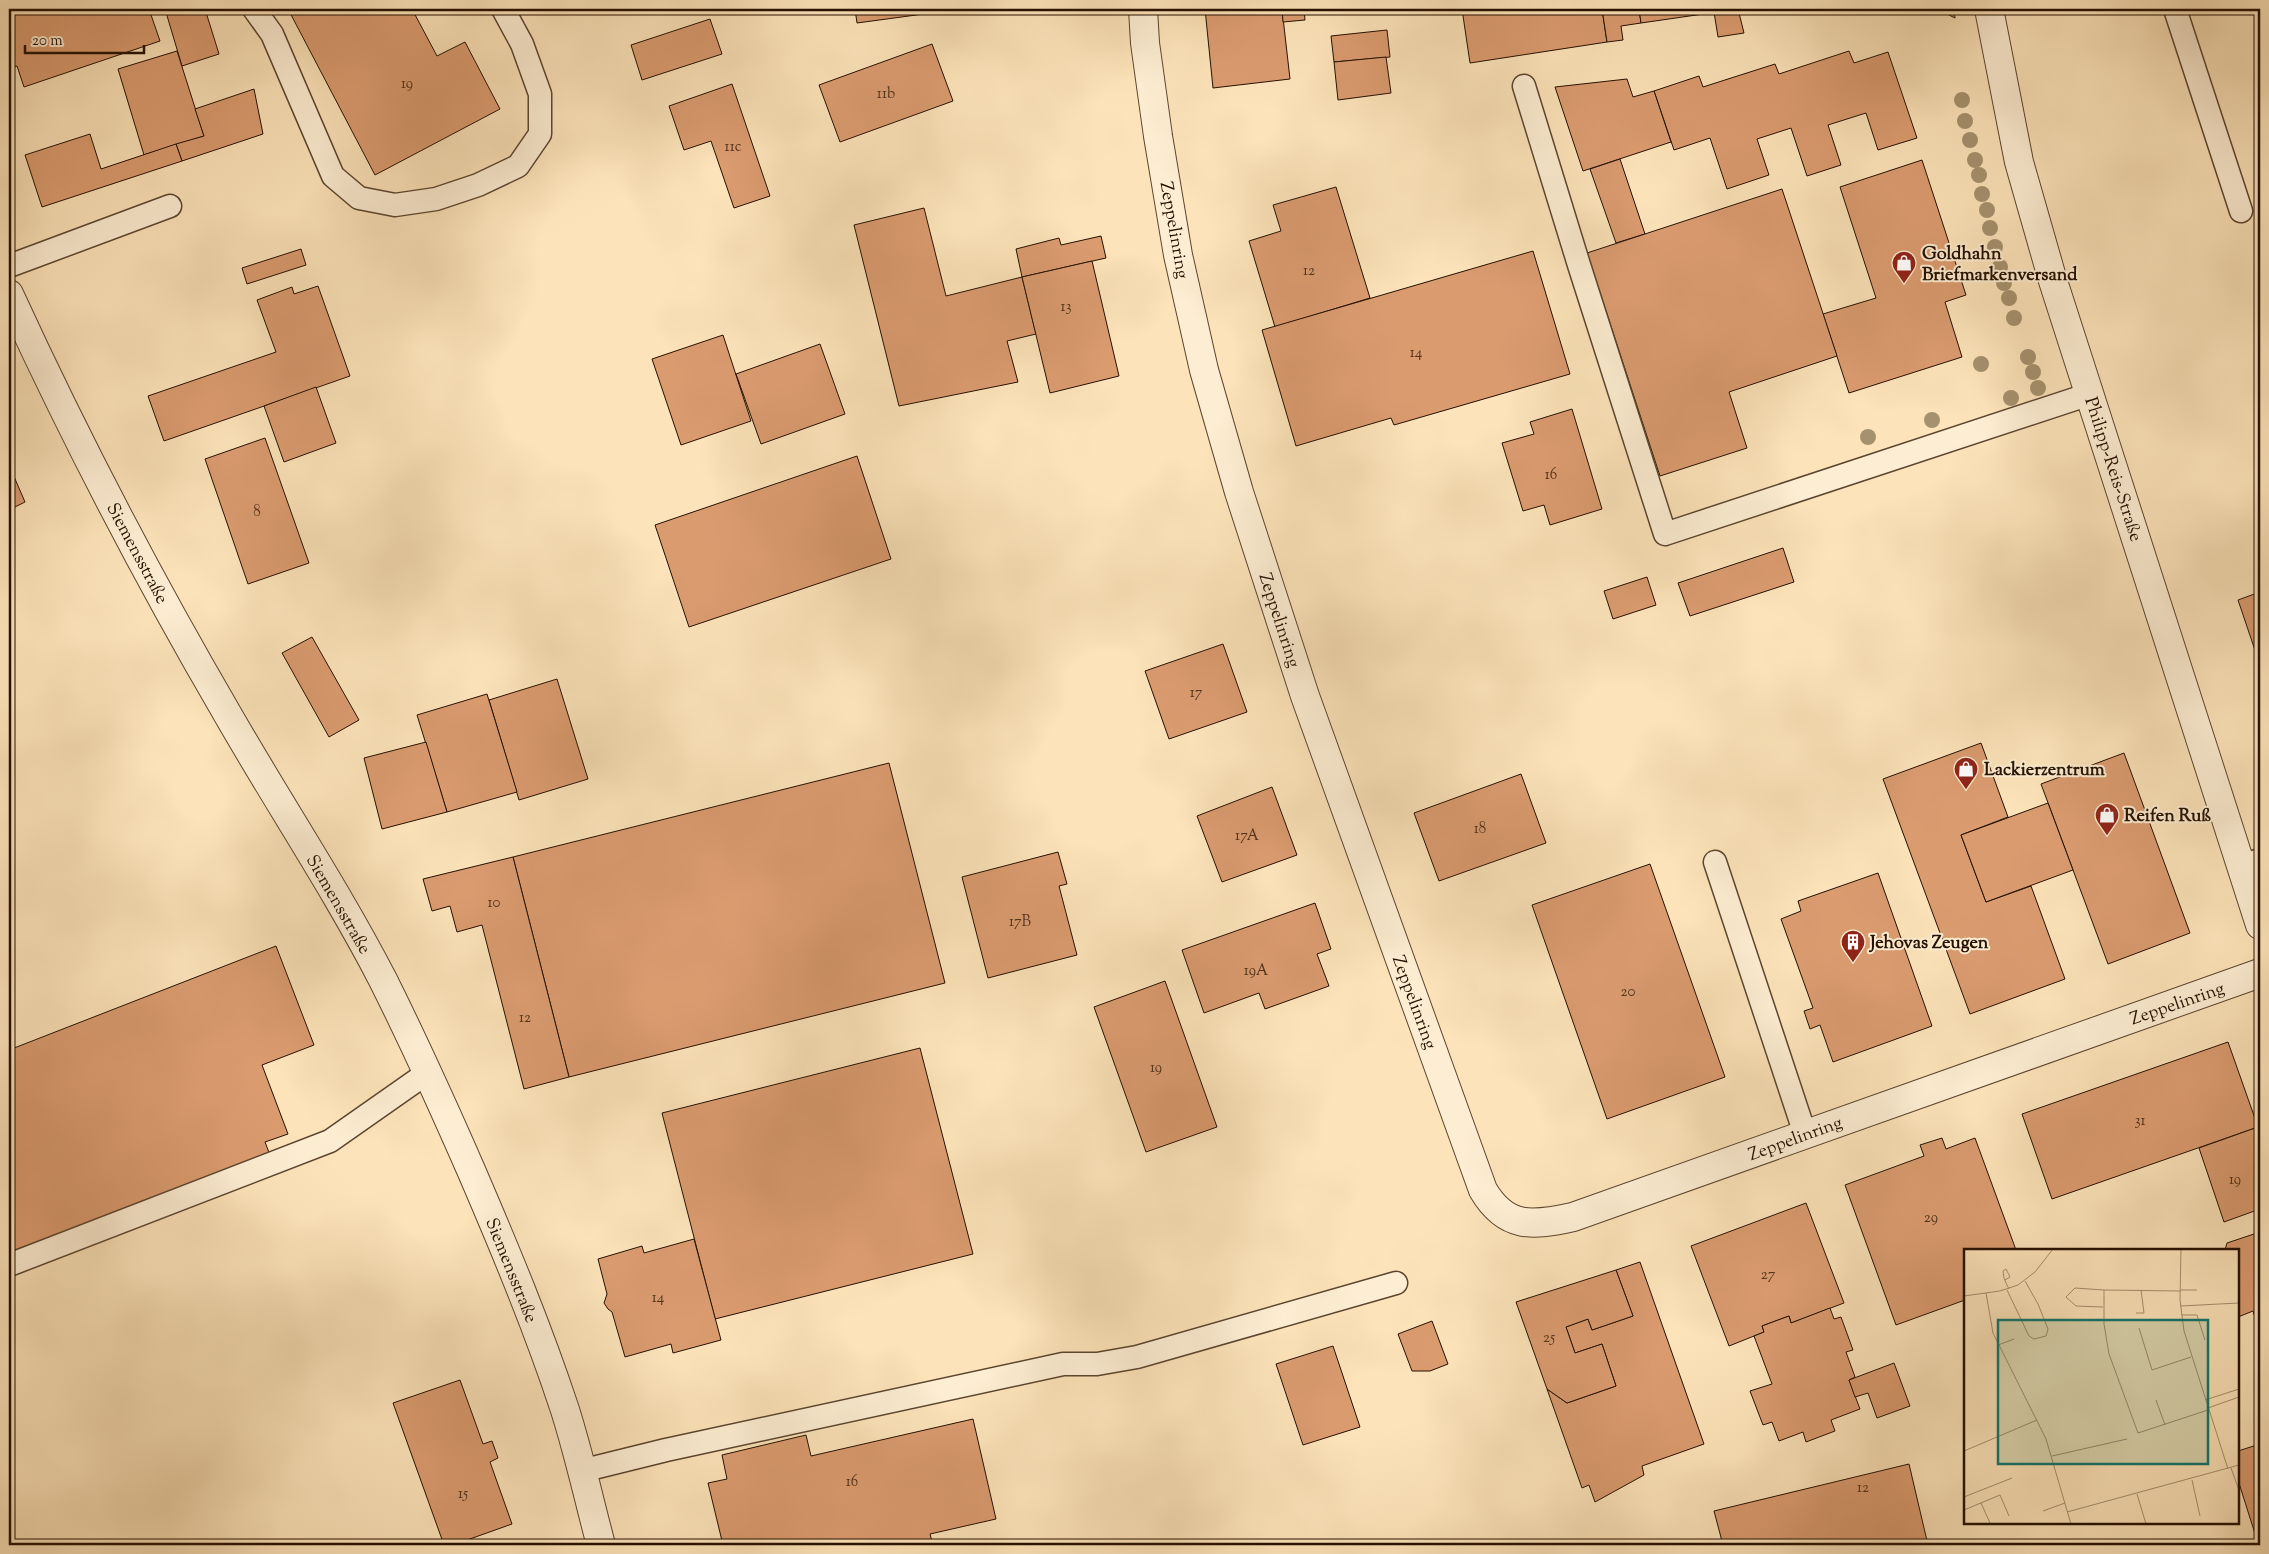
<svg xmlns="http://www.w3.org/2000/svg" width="2269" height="1554" font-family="'Sorts Mill Goudy',serif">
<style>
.building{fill:#da9b6f;stroke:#251001}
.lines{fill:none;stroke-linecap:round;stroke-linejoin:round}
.service-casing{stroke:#5b452f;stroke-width:25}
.minor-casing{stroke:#5b452f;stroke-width:30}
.service{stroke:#fdedd2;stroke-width:22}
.minor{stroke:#fdedd2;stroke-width:28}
.tree{fill:#a5916e}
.labels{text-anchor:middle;stroke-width:4;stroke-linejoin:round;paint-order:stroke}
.number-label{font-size:15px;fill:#52331c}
.street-label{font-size:18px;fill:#251001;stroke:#fdedd2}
.poi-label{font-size:18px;font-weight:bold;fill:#251001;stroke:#fdedd2;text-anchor:start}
.inset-road{fill:none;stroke:#a68f6f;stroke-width:1}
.view{fill:#0f766e;fill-opacity:0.15;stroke:#0f766e;stroke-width:2.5}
.inset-edge{fill:none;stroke:#251001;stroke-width:2.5}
</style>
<rect width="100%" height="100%" fill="#fce3b9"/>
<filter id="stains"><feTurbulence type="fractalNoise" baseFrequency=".004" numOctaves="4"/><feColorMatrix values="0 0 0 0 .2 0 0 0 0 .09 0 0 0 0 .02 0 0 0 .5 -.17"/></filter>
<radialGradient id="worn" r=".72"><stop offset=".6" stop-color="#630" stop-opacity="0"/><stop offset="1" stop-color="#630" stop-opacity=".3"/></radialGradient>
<g class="building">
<path d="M9,9h140l11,32 -136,46 -7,-21 -8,3z"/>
<path d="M165,9h40l14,45 -37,12z"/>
<path d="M288,9h124l25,47 28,-14 35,67 -125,66z"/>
<path d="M855,9h75l1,4 -74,10z"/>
<path d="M1205,9h77l8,70 -77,9z"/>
<path d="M1282,9h22l1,11 -22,2z"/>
<path d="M1462,9h140l5,33 -137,21z"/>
<path d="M1602,9h37l2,14 -20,3 2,14 -16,2z"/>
<path d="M1639,9h99l-97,14z"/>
<path d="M1738,9l6,24 -26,4 -4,-25z"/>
<path d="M1937,9h17l1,9z"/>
<path d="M710,19l12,35 -80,26 -11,-35z"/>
<path d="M1387,30l3,27 -56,5 -3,-26z"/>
<path d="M932,44l21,57 -113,41 -21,-57z"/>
<path d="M177,51l27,85 -60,19 -26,-86z"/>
<path d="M1849,51l5,12 34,-11 29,86 -39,12 -12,-37 -38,12 13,40 -34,11 -16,-48 -34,11 12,36 -42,14 -17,-51 -36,12 -20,-59 45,-15 4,11 72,-23 4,10z"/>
<path d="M1386,57l5,36 -53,7 -4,-38z"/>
<path d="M1627,79l6,18 21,-6 17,51 -88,29 -28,-84z"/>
<path d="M732,84l38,112 -36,12 -23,-67 -27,9 -15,-44z"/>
<path d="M254,89l9,45 -81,27 -6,-17 28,-8 -9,-27z"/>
<path d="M90,134l11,35 75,-25 6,17 -140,46 -17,-52z"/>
<path d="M1620,159l25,75 -29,9 -26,-74z"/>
<path d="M1922,160l44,135 -21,7 17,55 -113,36 -26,-79 53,-16 -36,-111z"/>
<path d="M1336,187l34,111 -95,29 -26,-86 32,-10 -8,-26z"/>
<path d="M1782,189l55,167 -108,36 18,56 -87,28 -73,-223z"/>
<path d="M924,208l22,88 76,-19 14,57 -29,7 11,41 -119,24 -45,-181z"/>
<path d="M1101,236l5,22 -84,19 -6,-28 43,-11 2,7z"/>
<path d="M301,249l5,16 -59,19 -5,-16z"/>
<path d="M1533,251l37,123 -176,51 -3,-7 -95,28 -34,-116z"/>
<path d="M1092,261l27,115 -69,17 -28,-116z"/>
<path d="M318,286l32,90 -186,65 -16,-45 128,-44 -19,-52 35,-13 2,7z"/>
<path d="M723,335l28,86 -70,24 -29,-86z"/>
<path d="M820,344l25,70 -84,30 -25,-70z"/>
<path d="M316,387l20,56 -52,19 -20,-56z"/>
<path d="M1572,409l30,100 -52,16 -6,-20 -21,6 -21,-68 32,-9 -4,-12z"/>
<path d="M265,438l44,125 -61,21 -43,-125z"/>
<path d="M857,456l34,103 -202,68 -34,-102z"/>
<path d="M9,465l16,37 -16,8z"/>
<path d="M1783,548l11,34 -104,34 -12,-33z"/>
<path d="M1647,577l9,28 -43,14 -9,-28z"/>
<path d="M2260,592v73l-22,-65z"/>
<path d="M312,637l47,83 -30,17 -47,-84z"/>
<path d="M1223,644l24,68 -78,27 -24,-68z"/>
<path d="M557,679l31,100 -69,21 -30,-100z"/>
<path d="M487,694l30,98 -70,20 -30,-97z"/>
<path d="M426,742l21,70 -65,17 -18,-71z"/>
<path d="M1981,743l27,74 -47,18 25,67 45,-16 34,93 -95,35 -87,-235z"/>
<path d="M2124,753l66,180 -82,31 -67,-180z"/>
<path d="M889,763l56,220 -376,94 -56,-220z"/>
<path d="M1521,774l25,69 -107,38 -25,-68z"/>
<path d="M1272,787l25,68 -75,27 -25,-66z"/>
<path d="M2048,803l25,67 -87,32 -25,-67z"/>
<path d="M1058,852l9,32 -8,2 18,69 -89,23 -26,-101z"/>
<path d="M513,857l56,220 -45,12 -42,-164 -25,7 -7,-26 -18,5 -9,-32z"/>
<path d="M1650,864l75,213 -118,42 -75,-214z"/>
<path d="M1878,873l54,153 -99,36 -13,-37 -10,4 -6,-18 9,-3 -32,-89 20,-8 -3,-10z"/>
<path d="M1315,903l16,46 -14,5 12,32 -64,23 -6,-16 -55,20 -22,-63z"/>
<path d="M276,946l38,99 -52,20 26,69 -23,8 5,13 -261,101v-206z"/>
<path d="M1165,981l52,146 -71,25 -52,-145z"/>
<path d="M2228,1042l30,85 -206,72 -30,-85z"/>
<path d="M920,1048l53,206 -258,65 -53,-206z"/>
<path d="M2258,1127l2,7v75l-36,13 -25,-74z"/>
<path d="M1942,1138l4,11 29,-11 41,112h-51v50l-69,25 -51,-140 79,-29 -4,-11z"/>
<path d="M1806,1203l38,100 -53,20 -2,-7 -27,10 2,6 -35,14 -38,-100z"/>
<path d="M2260,1232v98h-1l-6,-19 -15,6v-67h-13l2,-7z"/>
<path d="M694,1239l27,101 -48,13 -2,-9 -46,13 -13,-45 -4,-3 -4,-6 3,-9 -9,-35 44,-13 2,7z"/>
<path d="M1640,1262l64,182 -62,22 2,9 -49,27 -6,-17 -7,3 -35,-99 20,14 49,-17 -14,-42 -27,9 -9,-26 22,-8 4,11 41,-14 -17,-46z"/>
<path d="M1616,1270l17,46 -41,14 -4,-11 -22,8 9,26 27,-9 14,42 -49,17 -20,-14 -31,-87z"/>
<path d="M1830,1308l4,11 7,-2 12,33 -7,2 9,25 -6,3 11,29 -29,11 4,11 -29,11 -3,-10 -24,9 -7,-19 -9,3 -13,-34 22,-7 -18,-48 10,-4 -2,-6 27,-10 2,7z"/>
<path d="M1432,1321l16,43 -18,7h-18l-14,-37z"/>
<path d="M1333,1346l27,81 -57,18 -27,-81z"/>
<path d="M1894,1363l16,43 -33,12 -9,-25 -13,4 -6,-17z"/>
<path d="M460,1380l23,64 9,-3 6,17 -8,4 22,62 -59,21h-9l-51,-142z"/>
<path d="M973,1419l23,100 -66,15 3,11h-210l-15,-62 19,-4 -5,-24 84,-20 5,21z"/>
<path d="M2260,1444v95l-3,1 -19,-60v-29z"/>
<path d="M1909,1464l19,81h-205l-9,-34z"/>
</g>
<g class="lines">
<defs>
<g id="service">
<path d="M254,9l18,25 61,142 26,22 36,7 41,-6 42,-14 40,-19 22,-32v-40l-18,-50 -19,-35"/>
<path d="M2175,9l66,202"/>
<path d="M1524,86l55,179 86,269 425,-140"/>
<path d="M9,266l161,-60"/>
<path d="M1715,862l90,272"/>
<path d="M2241,866l19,-6"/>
<path d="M9,1265l321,-124 97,-68"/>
<path d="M581,1471l85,-21 397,-86h34l40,-7 259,-74"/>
</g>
<g id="minor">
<path d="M1143,9l2,34 13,93 20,119 26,115 35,122 66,204 178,494c23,39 49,36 90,27l687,-244"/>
<path d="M1989,9l30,153 34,119 207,644"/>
<path d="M9,294c66,144 139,284 219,421 51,89 108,174 155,265 31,62 60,126 88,190 34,79 67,158 94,240 14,44 24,90 36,135"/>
</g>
</defs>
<use href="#service" class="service-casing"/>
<use href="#minor" class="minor-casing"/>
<use href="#service" class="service"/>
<use href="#minor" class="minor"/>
</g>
<g class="tree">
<circle cx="1962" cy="100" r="8"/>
<circle cx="1965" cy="121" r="8"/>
<circle cx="1970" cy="140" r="8"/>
<circle cx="1975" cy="160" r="8"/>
<circle cx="1979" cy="175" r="8"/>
<circle cx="1982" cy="194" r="8"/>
<circle cx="1987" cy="210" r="8"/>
<circle cx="1990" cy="228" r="8"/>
<circle cx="1995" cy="247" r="8"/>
<circle cx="2000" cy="267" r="8"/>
<circle cx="2004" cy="283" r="8"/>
<circle cx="2009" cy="298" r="8"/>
<circle cx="2014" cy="318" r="8"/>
<circle cx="2028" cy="357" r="8"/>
<circle cx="1981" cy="364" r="8"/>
<circle cx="2033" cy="372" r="8"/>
<circle cx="2038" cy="388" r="8"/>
<circle cx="2011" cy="398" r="8"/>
<circle cx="1932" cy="420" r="8"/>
<circle cx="1868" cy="437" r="8"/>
</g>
<defs>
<symbol id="shop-pin" viewBox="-11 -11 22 30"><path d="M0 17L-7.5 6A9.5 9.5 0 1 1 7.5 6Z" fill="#8f2418" stroke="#fdedd2"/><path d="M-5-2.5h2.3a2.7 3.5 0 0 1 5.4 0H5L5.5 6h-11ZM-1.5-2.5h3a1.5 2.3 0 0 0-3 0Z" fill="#fff"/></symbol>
<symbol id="building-pin" viewBox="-11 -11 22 30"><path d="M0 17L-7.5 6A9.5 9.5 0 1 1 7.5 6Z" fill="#8f2418" stroke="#fdedd2"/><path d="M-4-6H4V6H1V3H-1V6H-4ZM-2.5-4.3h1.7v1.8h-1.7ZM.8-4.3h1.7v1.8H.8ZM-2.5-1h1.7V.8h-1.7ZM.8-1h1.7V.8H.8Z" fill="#fff"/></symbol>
</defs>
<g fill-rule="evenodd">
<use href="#shop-pin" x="1890" y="249" width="28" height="38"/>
<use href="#shop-pin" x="1952" y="755" width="28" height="38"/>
<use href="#shop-pin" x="2093" y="801" width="28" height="38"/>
<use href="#building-pin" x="1839" y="928" width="28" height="38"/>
</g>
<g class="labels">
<g class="number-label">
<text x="407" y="88">19</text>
<text x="886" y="98">11b</text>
<text x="733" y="151">11c</text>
<text x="1309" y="275">12</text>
<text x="1066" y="311">13</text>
<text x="1416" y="357">14</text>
<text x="1551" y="479">16</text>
<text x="257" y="516">8</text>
<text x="1196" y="697">17</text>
<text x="1480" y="833">18</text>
<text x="1247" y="840">17A</text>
<text x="494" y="907">10</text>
<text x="1020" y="926">17B</text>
<text x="1256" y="975">19A</text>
<text x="1628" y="996">20</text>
<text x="525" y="1022">12</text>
<text x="1156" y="1072">19</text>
<text x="2140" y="1125">31</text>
<text x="2235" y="1184">19</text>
<text x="1931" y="1222">29</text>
<text x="1768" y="1279">27</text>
<text x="658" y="1302">14</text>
<text x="1549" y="1342">25</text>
<text x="852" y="1486">16</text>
<text x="1863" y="1492">12</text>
<text x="463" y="1498">15</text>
</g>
<g class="street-label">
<text transform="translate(1175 230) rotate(80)" y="6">Zeppelinring</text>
<text transform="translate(2114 469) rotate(72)" y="6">Philipp-Reis-Straße</text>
<text transform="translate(138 553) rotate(62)" y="6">Siemensstraße</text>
<text transform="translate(1280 620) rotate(72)" y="6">Zeppelinring</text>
<text transform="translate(339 904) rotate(60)" y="6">Siemensstraße</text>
<text transform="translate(1415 1002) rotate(70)" y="6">Zeppelinring</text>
<text transform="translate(2177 1003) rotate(-19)" y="6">Zeppelinring</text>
<text transform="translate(1795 1138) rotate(-20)" y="6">Zeppelinring</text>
<text transform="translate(512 1270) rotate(68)" y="6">Siemensstraße</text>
</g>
<g class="poi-label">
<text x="1922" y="259">Goldhahn<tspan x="1922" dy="21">Briefmarkenversand</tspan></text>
<text x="1984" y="775">Lackierzentrum</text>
<text x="2124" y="821">Reifen Ruß</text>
<text x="1870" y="948">Jehovas Zeugen</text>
</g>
</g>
<g transform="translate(1964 1249)">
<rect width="275" height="275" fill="#fce3b9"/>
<path class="inset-road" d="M217,0l-1,51 4,31 44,138M41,31l5,-3 -4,-8 -3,2 1,7 2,5 3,6M43,41l22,46 5,3 12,-3 2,-7 -10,-25 -13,-23M216,41h17M216,42l-76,-1v34l5,30 29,79 70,-23M22,44l7,40 53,106 25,85M0,47l36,-5 18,-6 17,-13 18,-23M216,57l59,-3M139,58l-27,-1 -10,-9 9,-9 29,2M172,64h8l-3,-23M217,66h16l8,25M175,79l13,42 39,-13M34,96l16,-6M192,151l9,25M241,151l34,-11M244,159l31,-11M0,202l73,-31M88,207l75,-17M267,219l8,22M228,231l8,36M173,245l9,30M0,248l48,-19M17,254l9,20M0,261l36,-15 9,21M79,262l22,-8M103,263l172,-47"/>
<path class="view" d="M34,71h210v144h-210z"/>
<rect width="275" height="275" class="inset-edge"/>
</g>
<rect width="2269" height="1554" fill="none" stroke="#fce3b9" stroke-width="30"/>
<rect x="10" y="10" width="2249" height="1534" fill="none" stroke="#251001" stroke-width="2.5"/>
<rect x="15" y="15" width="2239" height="1524" fill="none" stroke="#251001"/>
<path d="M25 45v8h119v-8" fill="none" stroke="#251001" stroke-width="2.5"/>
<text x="32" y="45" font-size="15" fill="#251001" stroke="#fdedd2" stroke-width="4" paint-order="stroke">20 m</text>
<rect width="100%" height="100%" filter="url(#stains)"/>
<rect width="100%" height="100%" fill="url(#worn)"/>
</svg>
